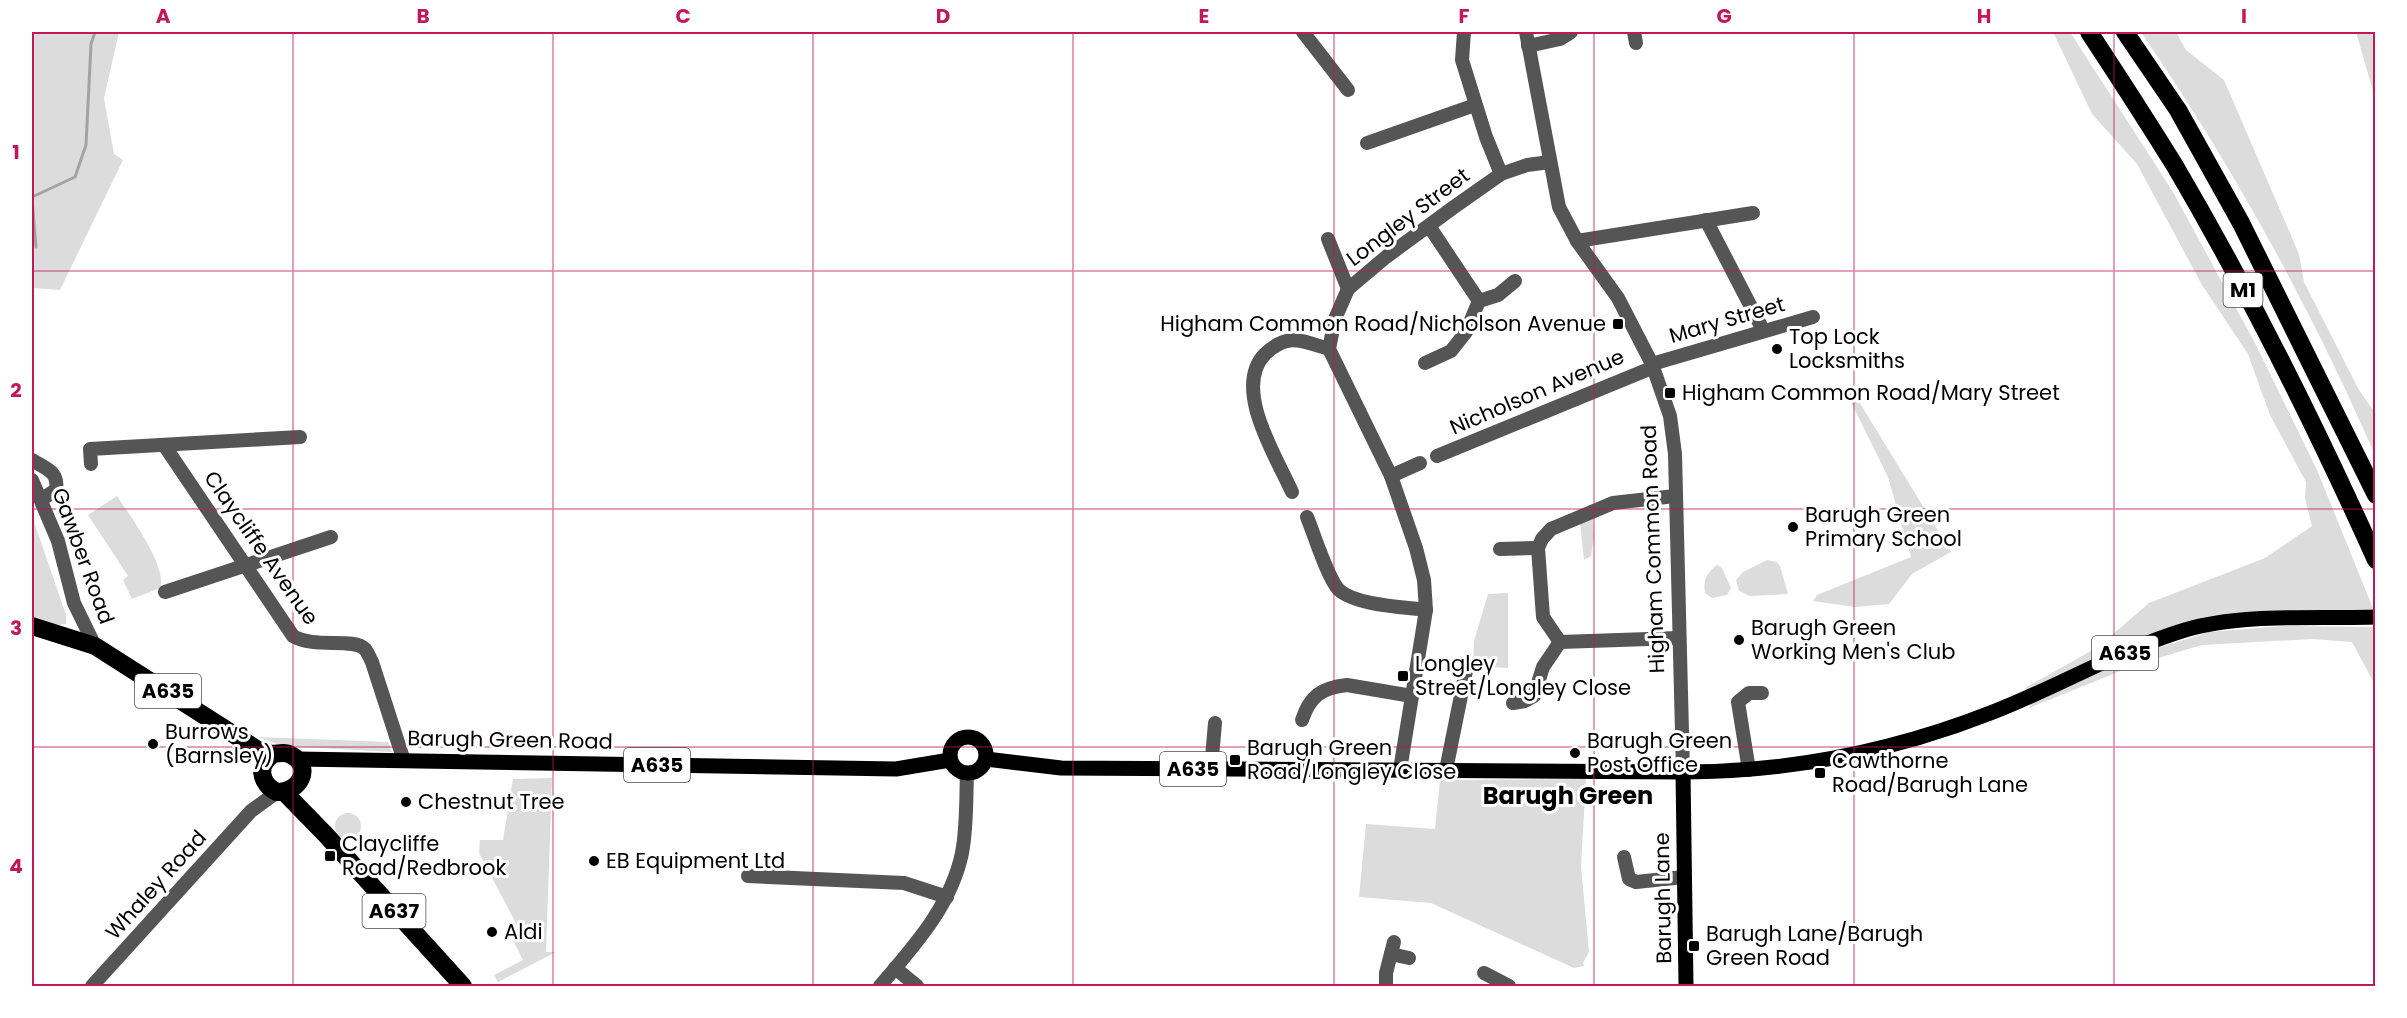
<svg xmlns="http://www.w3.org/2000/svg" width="2407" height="1018" font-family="Poppins,sans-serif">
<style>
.green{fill:#dcdcdc}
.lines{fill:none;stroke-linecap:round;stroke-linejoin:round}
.stream{stroke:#a3a3a3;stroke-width:3}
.minor{stroke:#555;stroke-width:14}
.major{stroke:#000;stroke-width:15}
.highway{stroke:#000;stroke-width:18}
.grid{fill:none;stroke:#c2185b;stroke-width:1.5;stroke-opacity:0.55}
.poi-dot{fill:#000;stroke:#fff;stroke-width:2}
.labels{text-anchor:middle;stroke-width:6;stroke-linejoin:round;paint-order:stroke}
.shield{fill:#fff;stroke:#4c4c4c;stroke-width:1.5}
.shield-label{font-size:20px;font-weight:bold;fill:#000}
.street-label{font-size:21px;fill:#000;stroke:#fff}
.poi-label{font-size:21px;fill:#000;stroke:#fff;text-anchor:start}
.quarter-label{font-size:24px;font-weight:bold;fill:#000;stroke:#fff}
.neatline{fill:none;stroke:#c2185b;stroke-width:2}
.grid-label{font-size:20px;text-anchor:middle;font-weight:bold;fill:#c2185b}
</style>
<rect width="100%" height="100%" fill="#fff"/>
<g class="green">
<path d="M32,32h87l-15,66 10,56 9,6 -63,130 -28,-2z"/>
<path d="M2053,32h17l103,160 82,151 62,127 57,141 -75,1 -99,6 -93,35 -80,38 -2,-3 73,-41 51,-44 116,-45 47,-32 -7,-28 1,-16 -36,-67 -22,-61 -46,-69 -65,-121 -45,-50z"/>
<path d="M2141,32h35l10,18 38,30 75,174 5,28 55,108 16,23v42c-64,-147 -143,-290 -234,-423z"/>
<path d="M2356,32h15l4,10v56z"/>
<path d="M1850,387l101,165 -39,22 -23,30 -34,3 -42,-6 4,-6 94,-38 -23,-80 -44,-89z"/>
<path d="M117,496c12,18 51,71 43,92l-28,11 -9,-19 5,-4 -40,-61z"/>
<path d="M32,516l34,99v9l-10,1 -24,-5z"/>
<path d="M1593,518l1,19 -3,19 -7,4 -4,-37z"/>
<path d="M1767,560l10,2 3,4 8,28 -38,2 -11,-5 -3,-11 7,-8z"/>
<path d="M1717,565l5,3 9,20 -4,7 -15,3 -7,-5c-2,-13 1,-20 12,-28z"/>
<path d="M1508,593v75l-35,-2 1,-25 14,-47z"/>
<path d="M2284,626l91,1v58l-23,-43 -40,-3 -110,6 -64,19 -109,44 2,-5 85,-42 93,-29z"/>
<path d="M258,737l130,5 4,10 -109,-6z"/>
<path d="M552,778l-6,174h10l-58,30 -4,-7 29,-15 -13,-26 9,-5 -40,-76 1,-13h23l10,-61z"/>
<path d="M1586,779l-5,87 8,86 -6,11 1,3 -10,2 -143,-65 -72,-6 7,-73 69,5 5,-49z"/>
<circle cx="348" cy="826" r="13"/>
</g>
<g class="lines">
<g class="stream">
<path d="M32,197l43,-20 11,-32 5,-101 4,-12"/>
<path d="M32,199l4,48"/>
</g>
<g class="minor">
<path d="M1303,32l45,58"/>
<path d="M1464,32l-2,28 24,77 15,37"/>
<path d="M1526,32l33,175 18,34 41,57 34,66 18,52 5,38 8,318"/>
<path d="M1634,32l2,11"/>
<path d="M1528,46l32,-7 11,-7"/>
<path d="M1367,143l108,-38"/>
<path d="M1706,220l57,110"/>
<path d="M1429,226l50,75"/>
<path d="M1328,239l20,50"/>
<path d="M1577,241l176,-28"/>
<path d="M1425,363l26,-12 15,-19 13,-31 19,-6 17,-14"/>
<path d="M1652,364l161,-47"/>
<path d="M164,445l129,191c21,13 60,1 72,13 3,4 5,9 7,13l32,99"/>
<path d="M1437,456l217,-89"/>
<path d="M32,460c14,9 27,11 24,30l-14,9"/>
<path d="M91,464l-1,-15 210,-12"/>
<path d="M1391,476l29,-13"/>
<path d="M32,480l26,61 16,62 21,43"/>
<path d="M1292,492c-16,-36 -60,-104 -27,-138 23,-22 37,-13 64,-5"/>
<path d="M1675,496l-62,7 -62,26 -9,10 -4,9 5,69 17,25 118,-4"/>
<path d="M1307,517c7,17 21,62 32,73 16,15 65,17 87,20"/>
<path d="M1500,549l38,-1"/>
<path d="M165,592l166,-55"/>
<path d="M1513,703l12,-2 9,-5 9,-29 17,-25"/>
<path d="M1302,720c8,-24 19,-32 45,-35l65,11"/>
<path d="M1211,769l4,-46"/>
<path d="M1400,770l26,-160 -2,-30 -8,-32 -25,-72 -62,-127 6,-30 13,-30 38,-32 68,-50 47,-33 26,-9 23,-3"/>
<path d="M1446,770l21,-104"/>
<path d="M1749,770l-11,-68 11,-9h13"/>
<path d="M1624,857l5,22 7,3 48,-5"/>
<path d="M748,876l156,7 43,14"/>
<path d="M1391,954l18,4"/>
<path d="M895,968l22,18"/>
<path d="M1484,973l25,13"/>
<path d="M92,986l159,-175 26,-19"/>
<path d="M880,986c34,-40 71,-80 82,-133 5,-26 4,-53 5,-80"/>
<path d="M1386,986v-13l8,-31"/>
</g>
<g class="major">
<circle cx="968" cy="755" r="18"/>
<path d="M297,759l599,10 54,-9"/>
<path d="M986,759l75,9 622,4c106,0 211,-21 310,-60 65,-25 126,-62 192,-82 56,-17 132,-11 191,-13"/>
<path d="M1683,772l3,214"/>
</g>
<g class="highway">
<path d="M2089,32c29,44 58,89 86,134 74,126 141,261 201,394"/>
<path d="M2125,32l53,78 63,113 135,272"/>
<path d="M32,626l63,20 163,104c5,1 10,3 14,4 7,0 12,-3 19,1 23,12 8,38 -14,37 -17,-8 -21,-28 -3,-38"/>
<path d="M285,793l41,42 137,151"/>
</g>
</g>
<path class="grid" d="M293,32v954M553,32v954M813,32v954M1073,32v954M1334,32v954M1594,32v954M1854,32v954M2114,32v954M32,271h2344M32,509h2344M32,747h2344"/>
<g class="poi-dot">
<rect x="1612" y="318" width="12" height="12" rx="3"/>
<circle cx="1777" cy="349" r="6"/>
<rect x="1664" y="387" width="12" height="12" rx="3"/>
<circle cx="1793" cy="527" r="6"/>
<circle cx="1739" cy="640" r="6"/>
<rect x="1397" y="670" width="12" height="12" rx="3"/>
<circle cx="153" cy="744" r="6"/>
<circle cx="1575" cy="753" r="6"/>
<rect x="1229" y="754" width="12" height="12" rx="3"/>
<rect x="1814" y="767" width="12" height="12" rx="3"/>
<circle cx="406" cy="802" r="6"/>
<rect x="324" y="850" width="12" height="12" rx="3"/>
<circle cx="594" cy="861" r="6"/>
<circle cx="492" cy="932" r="6"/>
<rect x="1688" y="940" width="12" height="12" rx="3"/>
</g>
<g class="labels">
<g class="shield">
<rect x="2223.5" y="273" width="39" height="34" rx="4.5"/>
<rect x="2092" y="636" width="66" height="34" rx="4.5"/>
<rect x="135" y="674" width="66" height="34" rx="4.5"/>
<rect x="624" y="748" width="66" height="34" rx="4.5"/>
<rect x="1160" y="752" width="66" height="34" rx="4.5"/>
<rect x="362.5" y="894" width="63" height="34" rx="4.5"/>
</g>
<g class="shield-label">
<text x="2243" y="297">M1</text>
<text x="2125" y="660">A635</text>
<text x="168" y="698">A635</text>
<text x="657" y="772">A635</text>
<text x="1193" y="776">A635</text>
<text x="394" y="918">A637</text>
</g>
<g class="street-label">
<text transform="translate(1408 217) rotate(-37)" y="7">Longley Street</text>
<text transform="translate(1727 320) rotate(-16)" y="7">Mary Street</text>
<text transform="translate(1537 392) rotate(-23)" y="7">Nicholson Avenue</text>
<text transform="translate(261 548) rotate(55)" y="7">Claycliffe Avenue</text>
<text transform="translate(1653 549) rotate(-92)" y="7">Higham Common Road</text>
<text transform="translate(83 556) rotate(70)" y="7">Gawber Road</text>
<text transform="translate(510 740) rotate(1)" y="7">Barugh Green Road</text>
<text transform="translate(156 885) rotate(-48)" y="7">Whaley Road</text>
<text transform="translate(1663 898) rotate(-91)" y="7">Barugh Lane</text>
</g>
<g class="poi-label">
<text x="1606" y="331" text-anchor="end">Higham Common Road/Nicholson Avenue</text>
<text x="1789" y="344">Top Lock<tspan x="1789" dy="24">Locksmiths</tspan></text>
<text x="1682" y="400">Higham Common Road/Mary Street</text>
<text x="1805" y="522">Barugh Green<tspan x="1805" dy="24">Primary School</tspan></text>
<text x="1751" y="635">Barugh Green<tspan x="1751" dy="24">Working Men's Club</tspan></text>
<text x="1415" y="671">Longley<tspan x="1415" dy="24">Street/Longley Close</tspan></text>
<text x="165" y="739">Burrows<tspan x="165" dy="24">(Barnsley)</tspan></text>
<text x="1587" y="748">Barugh Green<tspan x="1587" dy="24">Post Office</tspan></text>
<text x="1247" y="755">Barugh Green<tspan x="1247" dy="24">Road/Longley Close</tspan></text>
<text x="1832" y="768">Cawthorne<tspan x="1832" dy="24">Road/Barugh Lane</tspan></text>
<text x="418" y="809">Chestnut Tree</text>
<text x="342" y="851">Claycliffe<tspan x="342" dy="24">Road/Redbrook</tspan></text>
<text x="606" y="868">EB Equipment Ltd</text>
<text x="504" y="939">Aldi</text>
<text x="1706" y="941">Barugh Lane/Barugh<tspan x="1706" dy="24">Green Road</tspan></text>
</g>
<g class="quarter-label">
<text x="1568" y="804">Barugh Green</text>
</g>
</g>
<rect width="2407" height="1018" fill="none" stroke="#ffffff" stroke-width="66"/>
<rect x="33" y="33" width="2341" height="952" class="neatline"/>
<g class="grid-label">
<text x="163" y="23">A</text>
<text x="423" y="23">B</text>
<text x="683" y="23">C</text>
<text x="943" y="23">D</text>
<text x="1204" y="23">E</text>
<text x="1464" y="23">F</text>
<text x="1724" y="23">G</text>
<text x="1984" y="23">H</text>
<text x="2244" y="23">I</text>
<text x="16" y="159">1</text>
<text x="16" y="397">2</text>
<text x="16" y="635">3</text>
<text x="16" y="873">4</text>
</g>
</svg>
